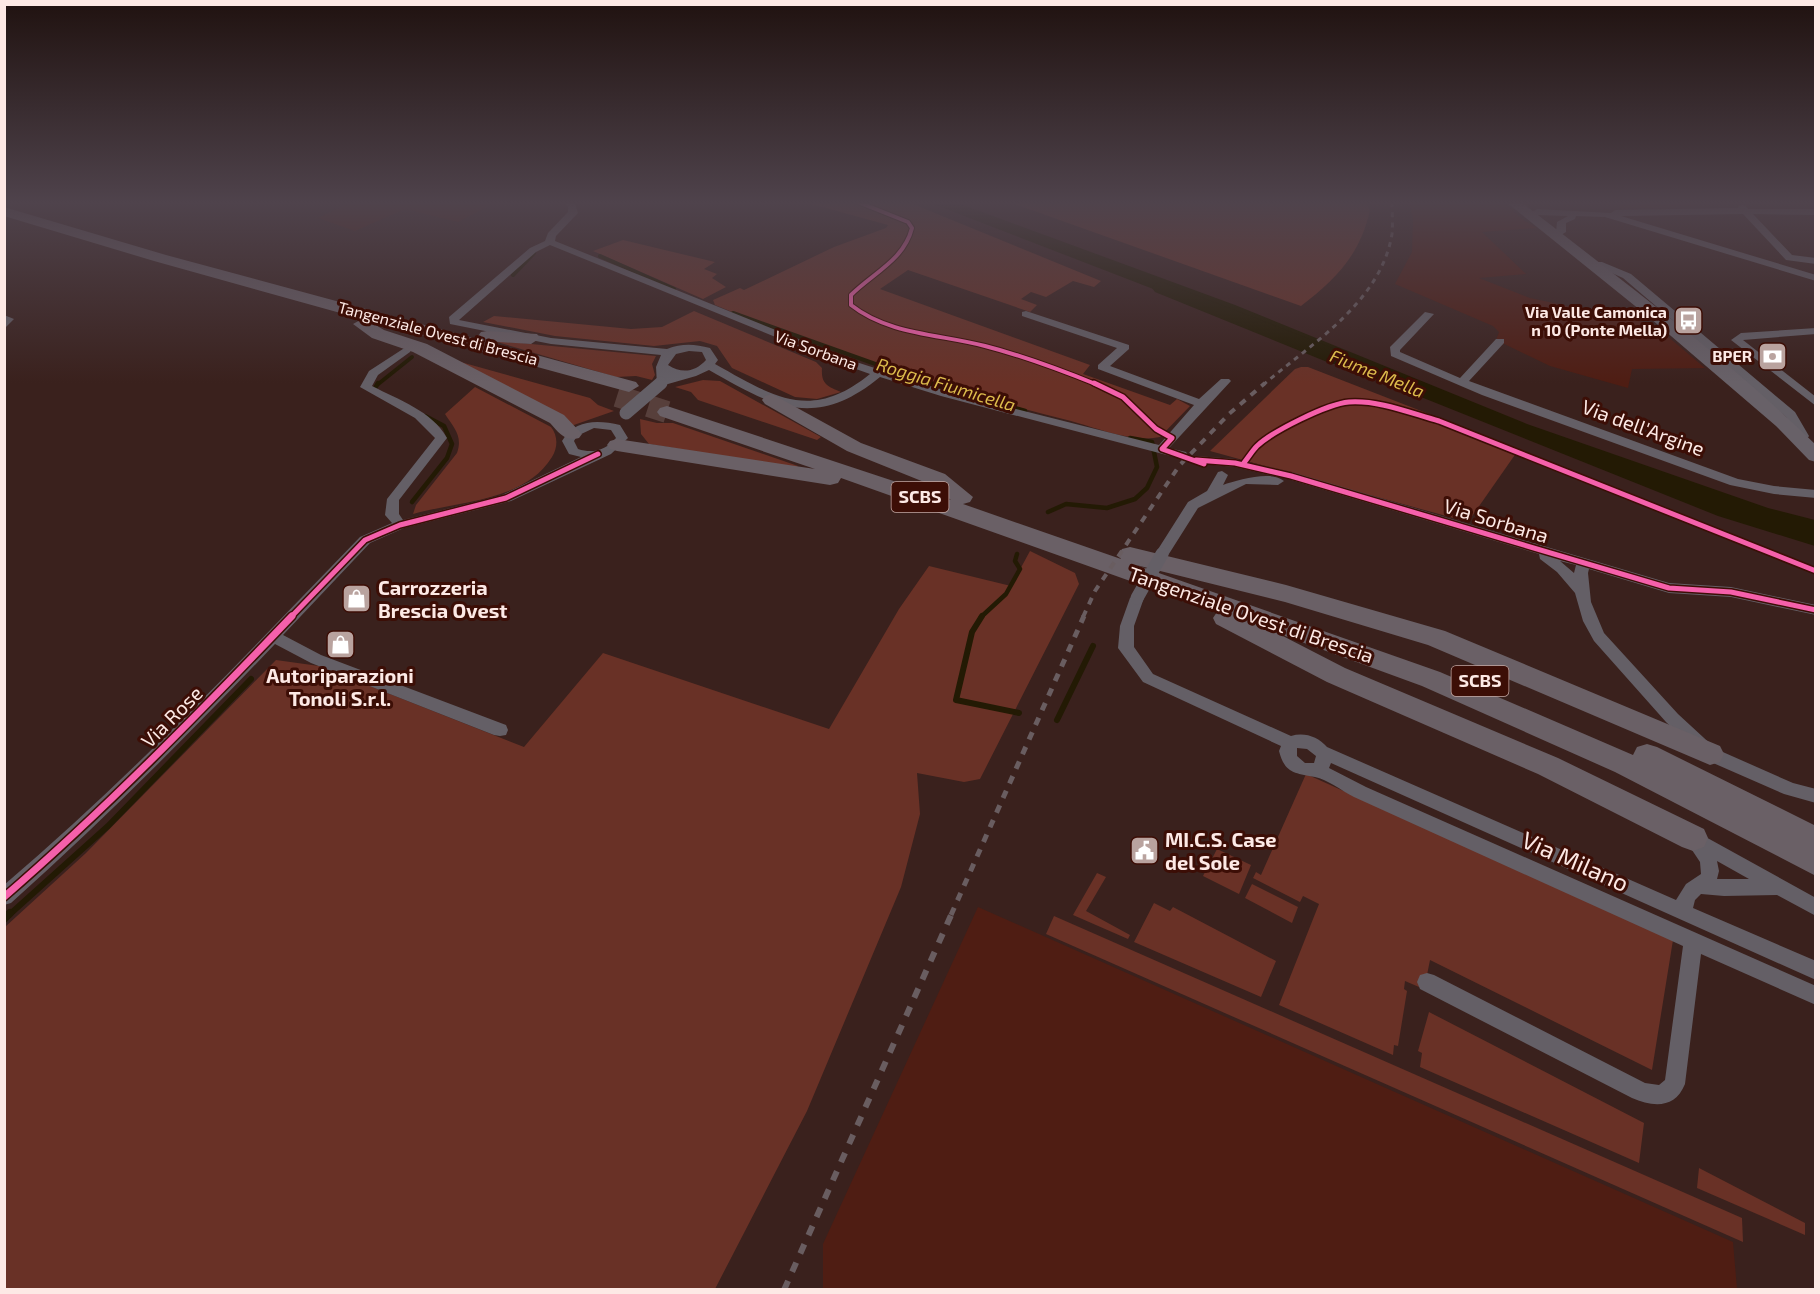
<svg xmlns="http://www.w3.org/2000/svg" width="1820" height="1294" font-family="'Exo 2',sans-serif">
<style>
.built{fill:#4f1d13}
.green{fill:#693126}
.water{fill:#231a04}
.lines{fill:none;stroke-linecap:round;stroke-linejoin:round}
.stream-far3{stroke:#231a04;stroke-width:4}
.stream-far2{stroke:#231a04;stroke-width:4.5}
.stream-far1{stroke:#231a04;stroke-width:6}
.stream{stroke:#231a04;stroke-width:8}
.river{fill:#231a04;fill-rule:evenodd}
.trunk-tunnel{stroke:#573f3b;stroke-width:22;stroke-dasharray:22 11;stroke-linecap:butt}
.minor{fill:#645f66;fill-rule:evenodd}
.secondary{fill:#686168;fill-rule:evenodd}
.trunk{fill:#6a6066;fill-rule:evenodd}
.rail-far3{stroke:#695d60;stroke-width:3;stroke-dasharray:5 5;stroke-linecap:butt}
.rail-far2{stroke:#695d60;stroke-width:4;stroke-dasharray:7 7;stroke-linecap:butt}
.rail-far1{stroke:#695d60;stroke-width:5;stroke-dasharray:8 8;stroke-linecap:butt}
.rail{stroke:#695d60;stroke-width:6;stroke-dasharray:10 10;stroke-linecap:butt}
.minor-bridge-far1{stroke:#645f66;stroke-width:10}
.minor-bridge{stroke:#645f66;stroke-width:13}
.cycleway-far2-casing{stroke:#3c0e06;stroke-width:6}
.cycleway-far1-casing{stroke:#3c0e06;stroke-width:8}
.cycleway-casing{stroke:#3c0e06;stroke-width:10}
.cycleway-far2{stroke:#f560ab;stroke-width:4}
.cycleway-far1{stroke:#f560ab;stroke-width:5}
.cycleway{stroke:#f560ab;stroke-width:7}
.labels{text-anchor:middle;stroke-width:6;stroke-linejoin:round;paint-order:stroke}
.far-poi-label{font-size:16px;font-weight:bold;fill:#fde9e5;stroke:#3c0e06;text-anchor:end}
.far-street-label{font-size:16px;fill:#fde9e5;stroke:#3c0e06}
.far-water-label{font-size:18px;font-style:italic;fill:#ddbc4c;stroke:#3c0e06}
.shield{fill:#3c0e06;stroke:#c3a7a2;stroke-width:1.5}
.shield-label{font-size:18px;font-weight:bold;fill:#fde9e5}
.street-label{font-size:20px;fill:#fde9e5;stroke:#3c0e06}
.poi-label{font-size:20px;font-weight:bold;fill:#fde9e5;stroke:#3c0e06;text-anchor:start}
.near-street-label{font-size:24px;fill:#fde9e5;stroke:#3c0e06}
</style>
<rect width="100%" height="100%" fill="#3a211d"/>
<g class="built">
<path d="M351,202h145l-38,20 -53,-13 -50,22 -37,-13z"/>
<path d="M1409,202h95l18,17 15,9 -55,4 44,42 -47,4 51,20 123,26 52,44 -73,1 -4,19 -78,-22 -54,-26 3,-8 -6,-6 -98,-42 17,-32 1,-33z"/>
<path d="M1620,202h76v4l-77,3z"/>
<path d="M978,907l755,335 4,47h-914v-45z"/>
</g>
<g class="green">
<path d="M804,202h104l193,79 -7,6 -21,-6 -27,16 -15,-5 -10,7 16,6 -7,7 -122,-42 -28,19 210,76 -7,9 87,31 7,-6 13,7 -30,31c-27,6 -63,-9 -89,-16 -124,-31 -239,-68 -356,-116l-2,-5 27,-12 4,2 90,-43 52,-19 2,-3z"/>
<path d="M1009,202h357l4,8c-10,45 -34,69 -69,96z"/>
<path d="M623,240l92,22 -11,7 13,5 -5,4 14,9 -23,12 -110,-48z"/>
<path d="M694,311l122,51 6,6c-1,16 5,18 19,24l-24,7 -22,-2 -63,-29 -15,-22 -17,-5 -46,5 -99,-10 -72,-14 11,-6 137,13 31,-2z"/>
<path d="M490,340l166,16 -4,8 3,11 -3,5 -16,-4 -20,1z"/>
<path d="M457,361l133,37 8,7 16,6 -43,15z"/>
<path d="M1301,367h7l211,82 -51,73 -258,-71 85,-82z"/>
<path d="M703,380l17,1 101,56 -4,3 -119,-40 -7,-8 -16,-5z"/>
<path d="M475,387l76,40c7,9 7,20 1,30 -28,45 -93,44 -139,57l3,-9 41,-52c6,-17 -3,-25 -12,-39z"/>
<path d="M640,419l17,4h16l125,43 -2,2 -147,-24 -8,-10z"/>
<path d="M1030,551l45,22 4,11 -99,195 -16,3 -47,-9 3,41 -19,73 -94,224 -92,178 -710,1v-363l81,-74 190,-193 43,6 205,81 79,-94 226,76 70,-120 30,-43 82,20z"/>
<path d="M1306,774l367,166 -21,130 -222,-110 -5,25 -6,2 -14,-6 -1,8 3,2 -9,55 -4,-1 -1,10 -114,-50 40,-101 -16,-8 -3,6 -47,-24 3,-6 5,3z"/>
<path d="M1217,849l34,16 -12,29 -36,-18z"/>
<path d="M1097,873l9,4 -20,34 44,24 -2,4 -55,-24z"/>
<path d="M1252,884l46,23 -6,16 -47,-25z"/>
<path d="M1154,903l16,8 3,-4 103,54 -15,36 -127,-55z"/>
<path d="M1054,916l688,302 1,24 -697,-308z"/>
<path d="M1429,1012l215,111 -5,40 -219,-96 2,-14 -4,-2z"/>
<path d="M1699,1168l106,55v12l-108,-47z"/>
</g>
<path class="water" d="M928,202h27l280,103 292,119 241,84 47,12v26l-97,-30 -407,-163 -17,-15 -87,-33 -33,-8z"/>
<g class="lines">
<g class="stream-far3">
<path d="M600,256l74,33"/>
<path d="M513,275l21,-22"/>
<path d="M733,313l201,72"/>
<path d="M377,385l35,-28"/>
</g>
<g class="stream-far2">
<path d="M930,383l95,28"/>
<path d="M377,392l-3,-2 4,-7"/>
<path d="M412,502l35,-44 5,-14 -8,-18 -19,-10"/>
<path d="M1048,512l18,-8 41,4 28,-9 12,-11 10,-21 -5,-25 -22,-4"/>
<path d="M981,617l25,-23 14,-25 -5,-8 2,-7"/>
</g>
<g class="stream-far1">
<path d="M982,616l-10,16 -16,68 63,13"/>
<path d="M1057,720l36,-74"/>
<path d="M9,915l99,-89 143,-147"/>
</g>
<path class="stream" d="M4,919l6,-6"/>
<path class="river" d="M1162,282l186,72 3,5 -3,5h-16l-177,-72 -3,-4 3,-4z"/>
<path class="trunk-tunnel" d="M617,396l50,16"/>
<g class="minor">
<path d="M562,202l13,2 3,9 -22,23 -1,5 295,119 99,32 210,53 35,-40 -96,-36v-4l19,-17 -95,-32v-4l4,-1 103,34v4l-19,17 89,33 22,-20h8l2,2 -62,67 17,4 2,3 -6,4 -241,-63 -61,-19c-64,53 -107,30 -171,-7l-13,6 -35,10 -4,-1 -1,-18 5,-12 -110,-11 -101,-20 -1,-7 81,-69 15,-7 3,-8 20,-21v-5zM550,245l292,119 28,10c-59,48 -96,23 -155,-10l3,-4 -8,-12c-15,-4 -28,-5 -43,1l-116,-11 -92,-18 77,-68zM689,351l13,1 4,8c-11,12 -24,14 -38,5l8,-11z"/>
<path d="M1739,205h6l3,4h68v6l-63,-1 39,41 24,3v6l-30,-4 -43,-46 -122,2 195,59v6l-211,-64 -29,-1 -1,3 -9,4v9l-5,3 -5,-3 1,-10 11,-6 -31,-1 -5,-3 5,-3 74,4 4,-3 123,-2z"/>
<path d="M1596,262h6l29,12 164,138 14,24 -2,3h-8l-13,-22 -163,-139 -27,-12z"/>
<path d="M1425,312l9,2 -34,36v2l60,26 36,-39h8v4l-35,38 269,98 36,7 42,4v8l-42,-4 -44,-9 -248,-90 -91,-39 -1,-9z"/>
<path d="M4,315l10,4 -10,10z"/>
<path d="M1816,328v6l-73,6 73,57v9l-85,-66 10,-7z"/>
<path d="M406,347l5,3 -1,2 -32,23 -6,11c27,14 60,25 75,52l-48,62v14l4,6 99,-25 79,-38 -12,-3 -7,-13c13,-22 36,-21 58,-16l8,13 -17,16 -100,47 -107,27 -34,15 -87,92 38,20 185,70 2,5 -2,5 -6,1 -6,-1 -183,-72 -36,-19c-85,89 -172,177 -264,259l-7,2v-20c127,-108 241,-229 356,-348l32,-14 -7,-8 2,-16 48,-61 -20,-20 -55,-31 9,-16zM594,428l17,2 5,8c-10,12 -23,16 -38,11l-4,-8 3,-5z"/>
<path d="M1196,456l39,3 60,14 374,110 62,4 85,18v10l-85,-18 -62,-4 -80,-24 -1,4 3,29 13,31 74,81 38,35 77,34 23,6v14l-32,-9 -80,-35 -38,-37 -72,-81 -11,-20 -8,-28 -18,-21 -17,-13 -1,-5 -251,-75 -53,-12 -43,-4 -2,-3zM1560,561l16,4 -2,8z"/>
<path d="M1222,471l6,4 -5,10c14,-5 49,-15 61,-4l-6,4 -32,-1 -48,24 -31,49h-10l-2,-3 33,-52 19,-11 11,-19z"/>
<path d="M1137,593l7,5 -10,28v21l19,27 138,62c14,-4 27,1 36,11l349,153 10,-16 15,-10 -1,-12 -16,-24 3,-5 6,-3 123,68v18l-39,-21 -53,1 -23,-2 -6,6 -2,8 123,53v19l-485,-217 -2,5 37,19 450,199v19l-115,-51 -16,130c-10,25 -32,23 -53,14l-212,-109 -3,-7 3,-7 7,-2 7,2 211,108 14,2 6,-5 18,-134 -329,-149c-12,-6 -27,-18 -39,-20 -20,-4 -30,-3 -36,-26l2,-5 -138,-64 -25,-34 2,-22 10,-28zM1297,748l10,1 9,7 -2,7h-9l-8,-7zM1717,861l32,18h-32l2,-8z"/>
</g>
<path class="secondary" d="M1506,202h15c100,78 204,154 295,243v17l-7,-2 -33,-34 -126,-108z"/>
<g class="trunk">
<path d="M4,207l162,48 314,85 -2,-4 3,-4 6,-1 50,3 3,4 -9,6 -46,-3 151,41 3,4 -10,6 -260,-71 15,9 43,14 137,71 18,19 -3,4c-14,4 -20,-5 -29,-15l-137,-71 -41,-14 -19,-14 9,-5 -208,-58 -150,-45z"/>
<path d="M772,394l89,49 84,31 28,23 -3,5 -7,2 158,55 -3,-4 4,-6 8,-2 156,38 159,46 275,115 4,8 -4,8 -10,3 -282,-120 -143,-43 -149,-37 304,107 193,83 4,-8 10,-3 10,3 159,79v50l-201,-104 -193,-86 -145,-53 68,35 213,90 146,71 4,9 -4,9 -11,4 -11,-4 -144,-73 -211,-92 -111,-58 -3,-6 4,-6 -376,-134 -3,5 -8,2 -213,-34 -7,-2 -3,-4 3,-4 7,-2 198,30 -155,-53 -3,-4 3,-4 7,-2 284,94 -22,-16 -82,-33 -82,-47 -3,-4 3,-4z"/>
</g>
<path class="rail-far3" d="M1263,385c48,-41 118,-83 129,-151 1,-10 0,-22 0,-32"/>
<path class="rail-far2" d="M1083,617l12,-26 84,-125 50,-52 36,-31"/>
<path class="rail-far1" d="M951,915l133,-299"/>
<path class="rail" d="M784,1290l168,-377"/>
<path class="minor-bridge-far1" d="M659,385l2,-2"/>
<g class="minor-bridge">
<path d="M626,413l35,-30"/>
<path d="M1137,598l25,-44"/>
</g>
<defs>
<path id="cycleway-far2" d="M858,202l50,20 4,6c-8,32 -39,45 -61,67v10c38,30 89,29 134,41 39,10 76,24 113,39"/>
<g id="cycleway-far1">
<path d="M1094,383l29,14 33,32 16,9 -10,11 42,15"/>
<path d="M1196,460l39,3 56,13 378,112 62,4 85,18"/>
<path d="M1243,464c5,-6 9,-13 14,-18 16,-15 70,-42 92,-44 30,-2 61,11 90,19l377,150"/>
<path d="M291,617l74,-77 35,-15 106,-27 92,-44"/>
</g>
<path id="cycleway" d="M4,897c102,-88 195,-184 288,-281"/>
</defs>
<use href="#cycleway-far2" class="cycleway-far2-casing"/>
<use href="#cycleway-far1" class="cycleway-far1-casing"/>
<use href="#cycleway" class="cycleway-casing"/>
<use href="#cycleway-far2" class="cycleway-far2"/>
<use href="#cycleway-far1" class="cycleway-far1"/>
<use href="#cycleway" class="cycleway"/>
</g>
<linearGradient id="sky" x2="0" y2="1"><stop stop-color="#201210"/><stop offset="0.53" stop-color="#4f434c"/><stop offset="1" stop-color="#4f434c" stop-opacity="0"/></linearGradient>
<rect width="1820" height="383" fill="url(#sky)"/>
<defs>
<symbol id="bus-square" viewBox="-11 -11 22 22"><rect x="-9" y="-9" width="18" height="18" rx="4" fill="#b9a39f" stroke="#3c0e06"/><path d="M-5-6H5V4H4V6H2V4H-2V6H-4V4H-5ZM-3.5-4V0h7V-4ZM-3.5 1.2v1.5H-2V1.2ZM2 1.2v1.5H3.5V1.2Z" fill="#fff"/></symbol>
<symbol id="bank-square" viewBox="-11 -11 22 22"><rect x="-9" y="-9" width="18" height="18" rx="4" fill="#b9a39f" stroke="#3c0e06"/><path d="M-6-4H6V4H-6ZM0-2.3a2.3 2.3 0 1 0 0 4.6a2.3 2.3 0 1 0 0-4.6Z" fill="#fff"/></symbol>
<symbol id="shop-square" viewBox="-11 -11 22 22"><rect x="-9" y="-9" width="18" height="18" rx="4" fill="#b9a39f" stroke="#3c0e06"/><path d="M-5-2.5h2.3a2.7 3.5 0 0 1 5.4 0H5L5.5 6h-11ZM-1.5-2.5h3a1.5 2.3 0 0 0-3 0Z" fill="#fff"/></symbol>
<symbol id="civic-square" viewBox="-11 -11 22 22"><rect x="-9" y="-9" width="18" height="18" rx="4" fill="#b9a39f" stroke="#3c0e06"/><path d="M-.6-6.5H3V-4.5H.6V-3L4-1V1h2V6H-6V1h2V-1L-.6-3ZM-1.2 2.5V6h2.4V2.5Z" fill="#fff"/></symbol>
</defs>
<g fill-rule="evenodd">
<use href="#bus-square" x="1672" y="304" width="33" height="33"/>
<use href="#bank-square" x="1756" y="340" width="33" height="33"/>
<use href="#shop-square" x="340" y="582" width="33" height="33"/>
<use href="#shop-square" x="324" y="628" width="33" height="33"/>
<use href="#civic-square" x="1128" y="834" width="33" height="33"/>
</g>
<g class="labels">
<g class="far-poi-label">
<text x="1667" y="318">Via Valle Camonica<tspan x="1667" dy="18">n 10 (Ponte Mella)</tspan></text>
<text x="1752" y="362">BPER</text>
</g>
<g class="far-street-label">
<text transform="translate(438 333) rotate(15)" y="6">Tangenziale Ovest di Brescia</text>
<text transform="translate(816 350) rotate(20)" y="6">Via Sorbana</text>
</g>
<g class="far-water-label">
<text transform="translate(1377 374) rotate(22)" y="6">Fiume Mella</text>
<text transform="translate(946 385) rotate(17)" y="6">Roggia Fiumicella</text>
</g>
<g class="shield">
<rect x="891.5" y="482" width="57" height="30" rx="4.5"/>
<rect x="1451.5" y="666" width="57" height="30" rx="4.5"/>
</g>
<g class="shield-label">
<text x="920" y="503">SCBS</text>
<text x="1480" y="687">SCBS</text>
</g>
<g class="street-label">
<text transform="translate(1643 428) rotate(20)" y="7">Via dell'Argine</text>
<text transform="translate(1496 521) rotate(17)" y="7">Via Sorbana</text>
<text transform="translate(1251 615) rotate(19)" y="7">Tangenziale Ovest di Brescia</text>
<text transform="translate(172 717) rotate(-45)" y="7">Via Rose</text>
</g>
<g class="poi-label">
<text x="378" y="595">Carrozzeria<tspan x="378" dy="23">Brescia Ovest</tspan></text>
<text x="340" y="683" text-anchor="middle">Autoriparazioni<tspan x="340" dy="23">Tonoli S.r.l.</tspan></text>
<text x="1165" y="847">MI.C.S. Case<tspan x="1165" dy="23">del Sole</tspan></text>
</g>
<g class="near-street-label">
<text transform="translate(1575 862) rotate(24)" y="8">Via Milano</text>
</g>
</g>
<rect width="1820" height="1294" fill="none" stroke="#fde9e5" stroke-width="12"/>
</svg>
